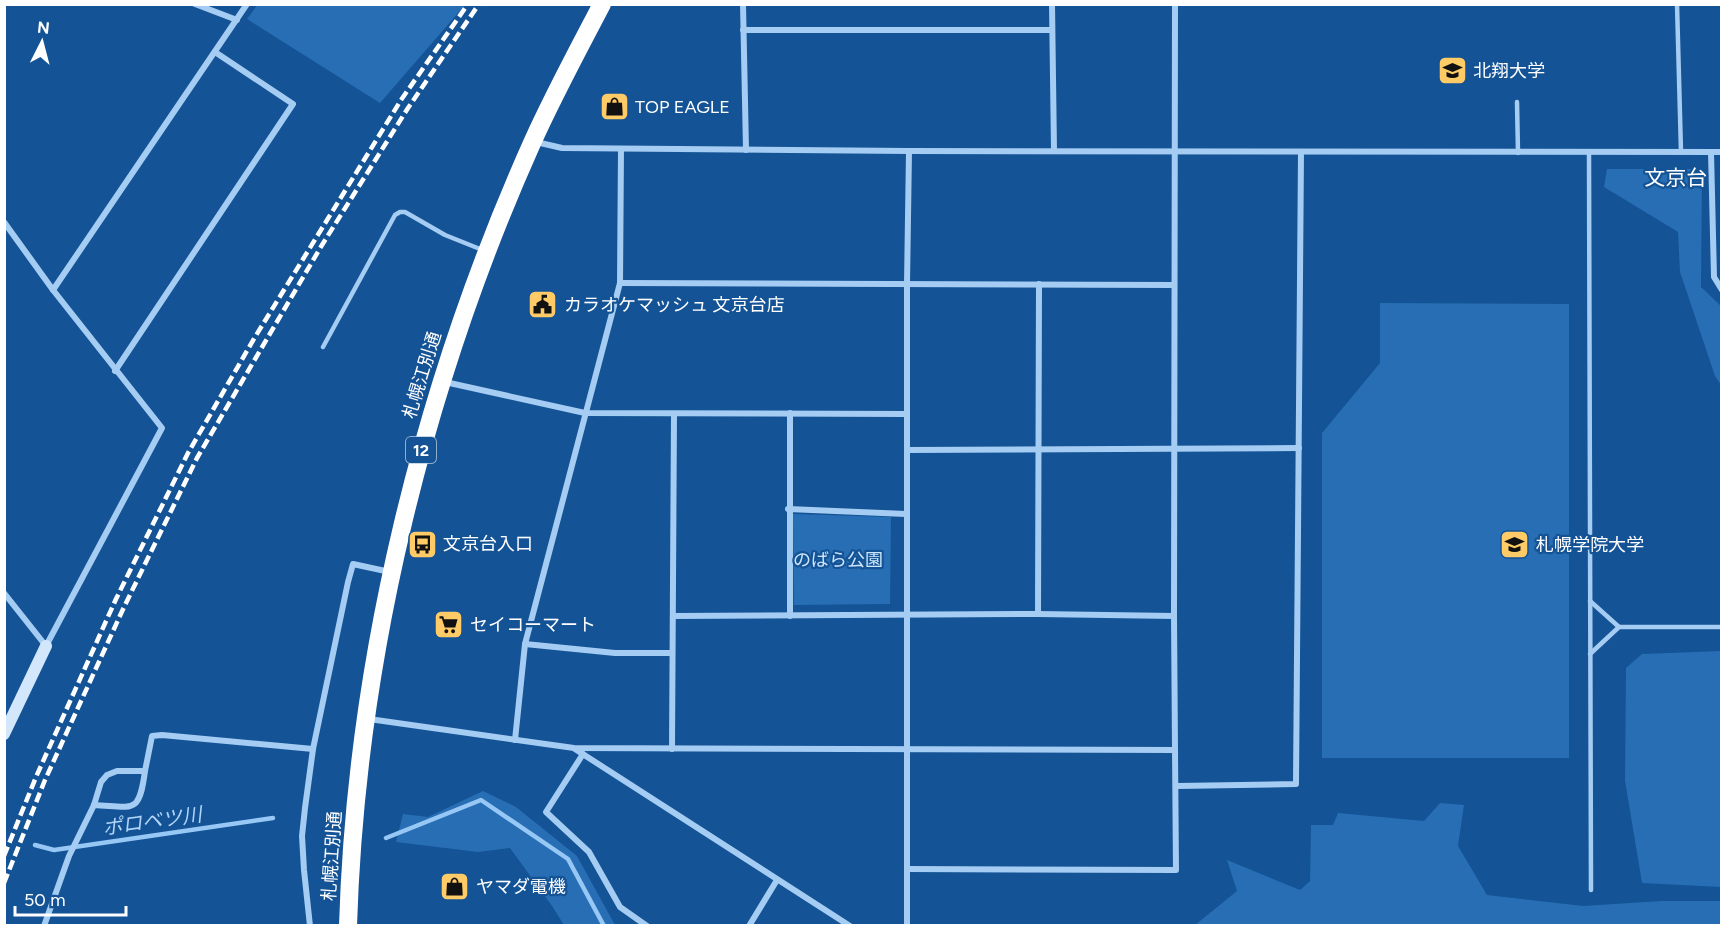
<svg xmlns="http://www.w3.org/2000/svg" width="1726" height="930" font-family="Figtree,'Noto Sans JP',sans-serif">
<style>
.green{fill:#276eb4}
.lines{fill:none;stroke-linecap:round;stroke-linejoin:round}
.stream{stroke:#97c7f5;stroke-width:4.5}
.lane{stroke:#a5ccf2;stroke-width:4.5}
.street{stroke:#a5ccf2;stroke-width:6}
.secondary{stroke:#d3e7fc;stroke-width:12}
.highway{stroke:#fff;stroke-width:18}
.rail{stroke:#fff;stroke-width:4.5;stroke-dasharray:10 4.5;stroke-linecap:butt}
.labels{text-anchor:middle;stroke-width:4.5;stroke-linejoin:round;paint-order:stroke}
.shield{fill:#145395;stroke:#b8cbdf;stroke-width:1.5}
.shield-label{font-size:16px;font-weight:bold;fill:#fff}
.poi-label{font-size:18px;fill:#fff;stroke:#145395;text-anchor:start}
.street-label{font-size:18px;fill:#fff;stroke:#145395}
.park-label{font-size:18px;fill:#cce5fc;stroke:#145395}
.water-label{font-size:20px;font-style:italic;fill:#b1d5f9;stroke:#145395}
.quarter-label{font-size:21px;fill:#fff;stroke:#145395}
</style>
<rect width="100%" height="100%" fill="#145395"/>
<g class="green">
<path d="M258,4h207v1l-85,98 -133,-84z"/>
<path d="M1607,169h88l7,5 -1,113 20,19v79l-6,-9 -35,-104 -2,-40 -74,-45z"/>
<path d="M1380,303l189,1v454h-247v-325l58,-70z"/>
<path d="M793,514l98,3 -1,87 -96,1z"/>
<path d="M1721,651v236l-79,-4 -17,-102 1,-113 16,-14z"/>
<path d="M483,791l33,16 61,49 38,69h-51l-12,-19 -42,-58 -32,4 -82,-10 7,-28 25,3z"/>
<path d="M1440,803l24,2 -6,41 29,49 96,11 78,-5h60v24h-526l42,-34 -10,-31 73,30 10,-9 1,-56h22l5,-12 86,8z"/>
</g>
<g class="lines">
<g class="stream">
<path d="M386,838l95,-38 87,59 36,67"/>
<path d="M35,845l19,5 219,-32"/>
</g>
<g class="lane">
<path d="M1677,4l4,148"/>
<path d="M1517,102l1,51"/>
<path d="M1589,153l2,737"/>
<path d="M323,347l72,-132 5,-3h5l40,23 40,16"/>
<path d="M1590,601l29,26"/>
<path d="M1590,654l29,-27h103"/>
</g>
<g class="street">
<path d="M195,4l42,16"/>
<path d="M743,4l3,146"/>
<path d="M1052,4l2,147"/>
<path d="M743,30h309"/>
<path d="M536,142l26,6 347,3 813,1"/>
<path d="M1711,152l3,125 8,13"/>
<path d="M4,222l49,68 109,138 -116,218 -42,-53"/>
<path d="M620,283l554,2"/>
<path d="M53,290l194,-286"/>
<path d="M115,371l178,-267 -78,-52"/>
<path d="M445,382l140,31 322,1"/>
<path d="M790,413v203"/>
<path d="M907,450l392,-2"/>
<path d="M788,509l118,5"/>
<path d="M1038,614l1,-330"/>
<path d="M673,616l365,-2 136,2"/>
<path d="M525,644l90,9h57"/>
<path d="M369,719l205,29 601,2 -1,-134 1,-612"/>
<path d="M515,740l10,-96 95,-361 1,-134"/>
<path d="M575,749l275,177"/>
<path d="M672,749l2,-335"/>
<path d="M583,754l-37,58 43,40 31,55 27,19"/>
<path d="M1177,786l119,-2 5,-632"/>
<path d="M94,805c40,2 45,10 51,-34"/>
<path d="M907,869l269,1 -1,-120"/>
<path d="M44,926l25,-70 25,-51 7,-23 6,-7 10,-4h28l7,-35 10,-1 151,14"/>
<path d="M310,926l-6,-56 -2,-34 3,-28 8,-59 35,-167 5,-18 37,8"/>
<path d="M749,926l28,-46"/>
<path d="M907,926v-642l2,-133"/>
</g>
<path class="secondary" d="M4,734l42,-88"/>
<path class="highway" d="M348,926c8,-266 76,-542 184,-783 21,-47 46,-93 70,-139"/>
<g class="rail">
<path d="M4,856l32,-79 80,-178 72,-146 67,-116 146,-237 67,-96"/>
<path d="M4,883l41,-103 79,-173 73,-149 125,-213 86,-137 71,-104"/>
</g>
</g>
<defs>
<symbol id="university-square" viewBox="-11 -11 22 22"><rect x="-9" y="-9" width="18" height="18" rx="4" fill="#ffcb66" stroke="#145395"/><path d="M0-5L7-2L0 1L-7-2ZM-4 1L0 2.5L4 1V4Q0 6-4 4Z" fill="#111"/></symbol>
<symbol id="shop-square" viewBox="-11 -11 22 22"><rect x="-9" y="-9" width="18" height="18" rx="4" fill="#ffcb66" stroke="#145395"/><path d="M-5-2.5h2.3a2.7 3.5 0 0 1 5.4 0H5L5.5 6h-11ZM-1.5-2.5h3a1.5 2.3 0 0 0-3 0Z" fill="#111"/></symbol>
<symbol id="civic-square" viewBox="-11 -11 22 22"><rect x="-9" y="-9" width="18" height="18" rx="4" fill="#ffcb66" stroke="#145395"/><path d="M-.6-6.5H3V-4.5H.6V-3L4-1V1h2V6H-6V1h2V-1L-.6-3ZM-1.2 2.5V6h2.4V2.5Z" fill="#111"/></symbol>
<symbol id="bus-square" viewBox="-11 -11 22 22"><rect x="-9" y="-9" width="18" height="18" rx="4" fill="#ffcb66" stroke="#145395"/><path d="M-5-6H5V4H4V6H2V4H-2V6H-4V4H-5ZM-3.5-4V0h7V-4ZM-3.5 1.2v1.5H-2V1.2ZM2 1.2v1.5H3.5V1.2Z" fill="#111"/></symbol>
<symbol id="supermarket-square" viewBox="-11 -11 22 22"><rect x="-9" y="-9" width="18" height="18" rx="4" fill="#ffcb66" stroke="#145395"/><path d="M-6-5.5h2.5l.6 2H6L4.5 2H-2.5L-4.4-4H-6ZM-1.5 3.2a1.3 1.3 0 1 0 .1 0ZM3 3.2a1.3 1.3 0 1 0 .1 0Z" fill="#111"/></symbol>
</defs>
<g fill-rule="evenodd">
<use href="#university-square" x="1436" y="54" width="33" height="33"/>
<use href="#shop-square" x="598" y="90" width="33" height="33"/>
<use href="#civic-square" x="526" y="288" width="33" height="33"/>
<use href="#bus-square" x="406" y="528" width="33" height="33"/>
<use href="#university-square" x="1498" y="528" width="33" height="33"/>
<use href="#supermarket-square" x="432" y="608" width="33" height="33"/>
<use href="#shop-square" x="438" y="870" width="33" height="33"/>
</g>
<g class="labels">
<rect class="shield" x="406" y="437" width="30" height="26" rx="4.5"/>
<g class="shield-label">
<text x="421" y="456">12</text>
</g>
<g class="poi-label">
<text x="1473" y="77">北翔大学</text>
<text x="635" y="113">TOP EAGLE</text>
<text x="564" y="311">カラオケマッシュ 文京台店</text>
<text x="443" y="550">文京台入口</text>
<text x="1536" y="551">札幌学院大学</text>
<text x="470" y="631">セイコーマート</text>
<text x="476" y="893">ヤマダ電機</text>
</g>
<g class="street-label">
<text transform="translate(422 375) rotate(-73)" y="6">札幌江別通</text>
<text transform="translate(332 856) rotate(-86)" y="6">札幌江別通</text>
</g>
<g class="park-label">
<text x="838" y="566">のばら公園</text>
</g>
<g class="water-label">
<text transform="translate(152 821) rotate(-8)" y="7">ポロベツ川</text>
</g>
<g class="quarter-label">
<text x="1676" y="185">文京台</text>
</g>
</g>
<rect width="1726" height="930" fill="none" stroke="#ffffff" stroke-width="12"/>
<g transform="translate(42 42) rotate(6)" stroke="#145395" stroke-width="4.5" paint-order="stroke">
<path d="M0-4.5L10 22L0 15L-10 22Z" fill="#ffffff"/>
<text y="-9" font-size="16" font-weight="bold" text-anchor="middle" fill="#ffffff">N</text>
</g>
<path d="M15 906v9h111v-9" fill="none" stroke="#ffffff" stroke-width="3"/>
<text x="24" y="906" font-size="18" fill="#ffffff" stroke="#145395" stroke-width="4.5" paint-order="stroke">50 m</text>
</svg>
